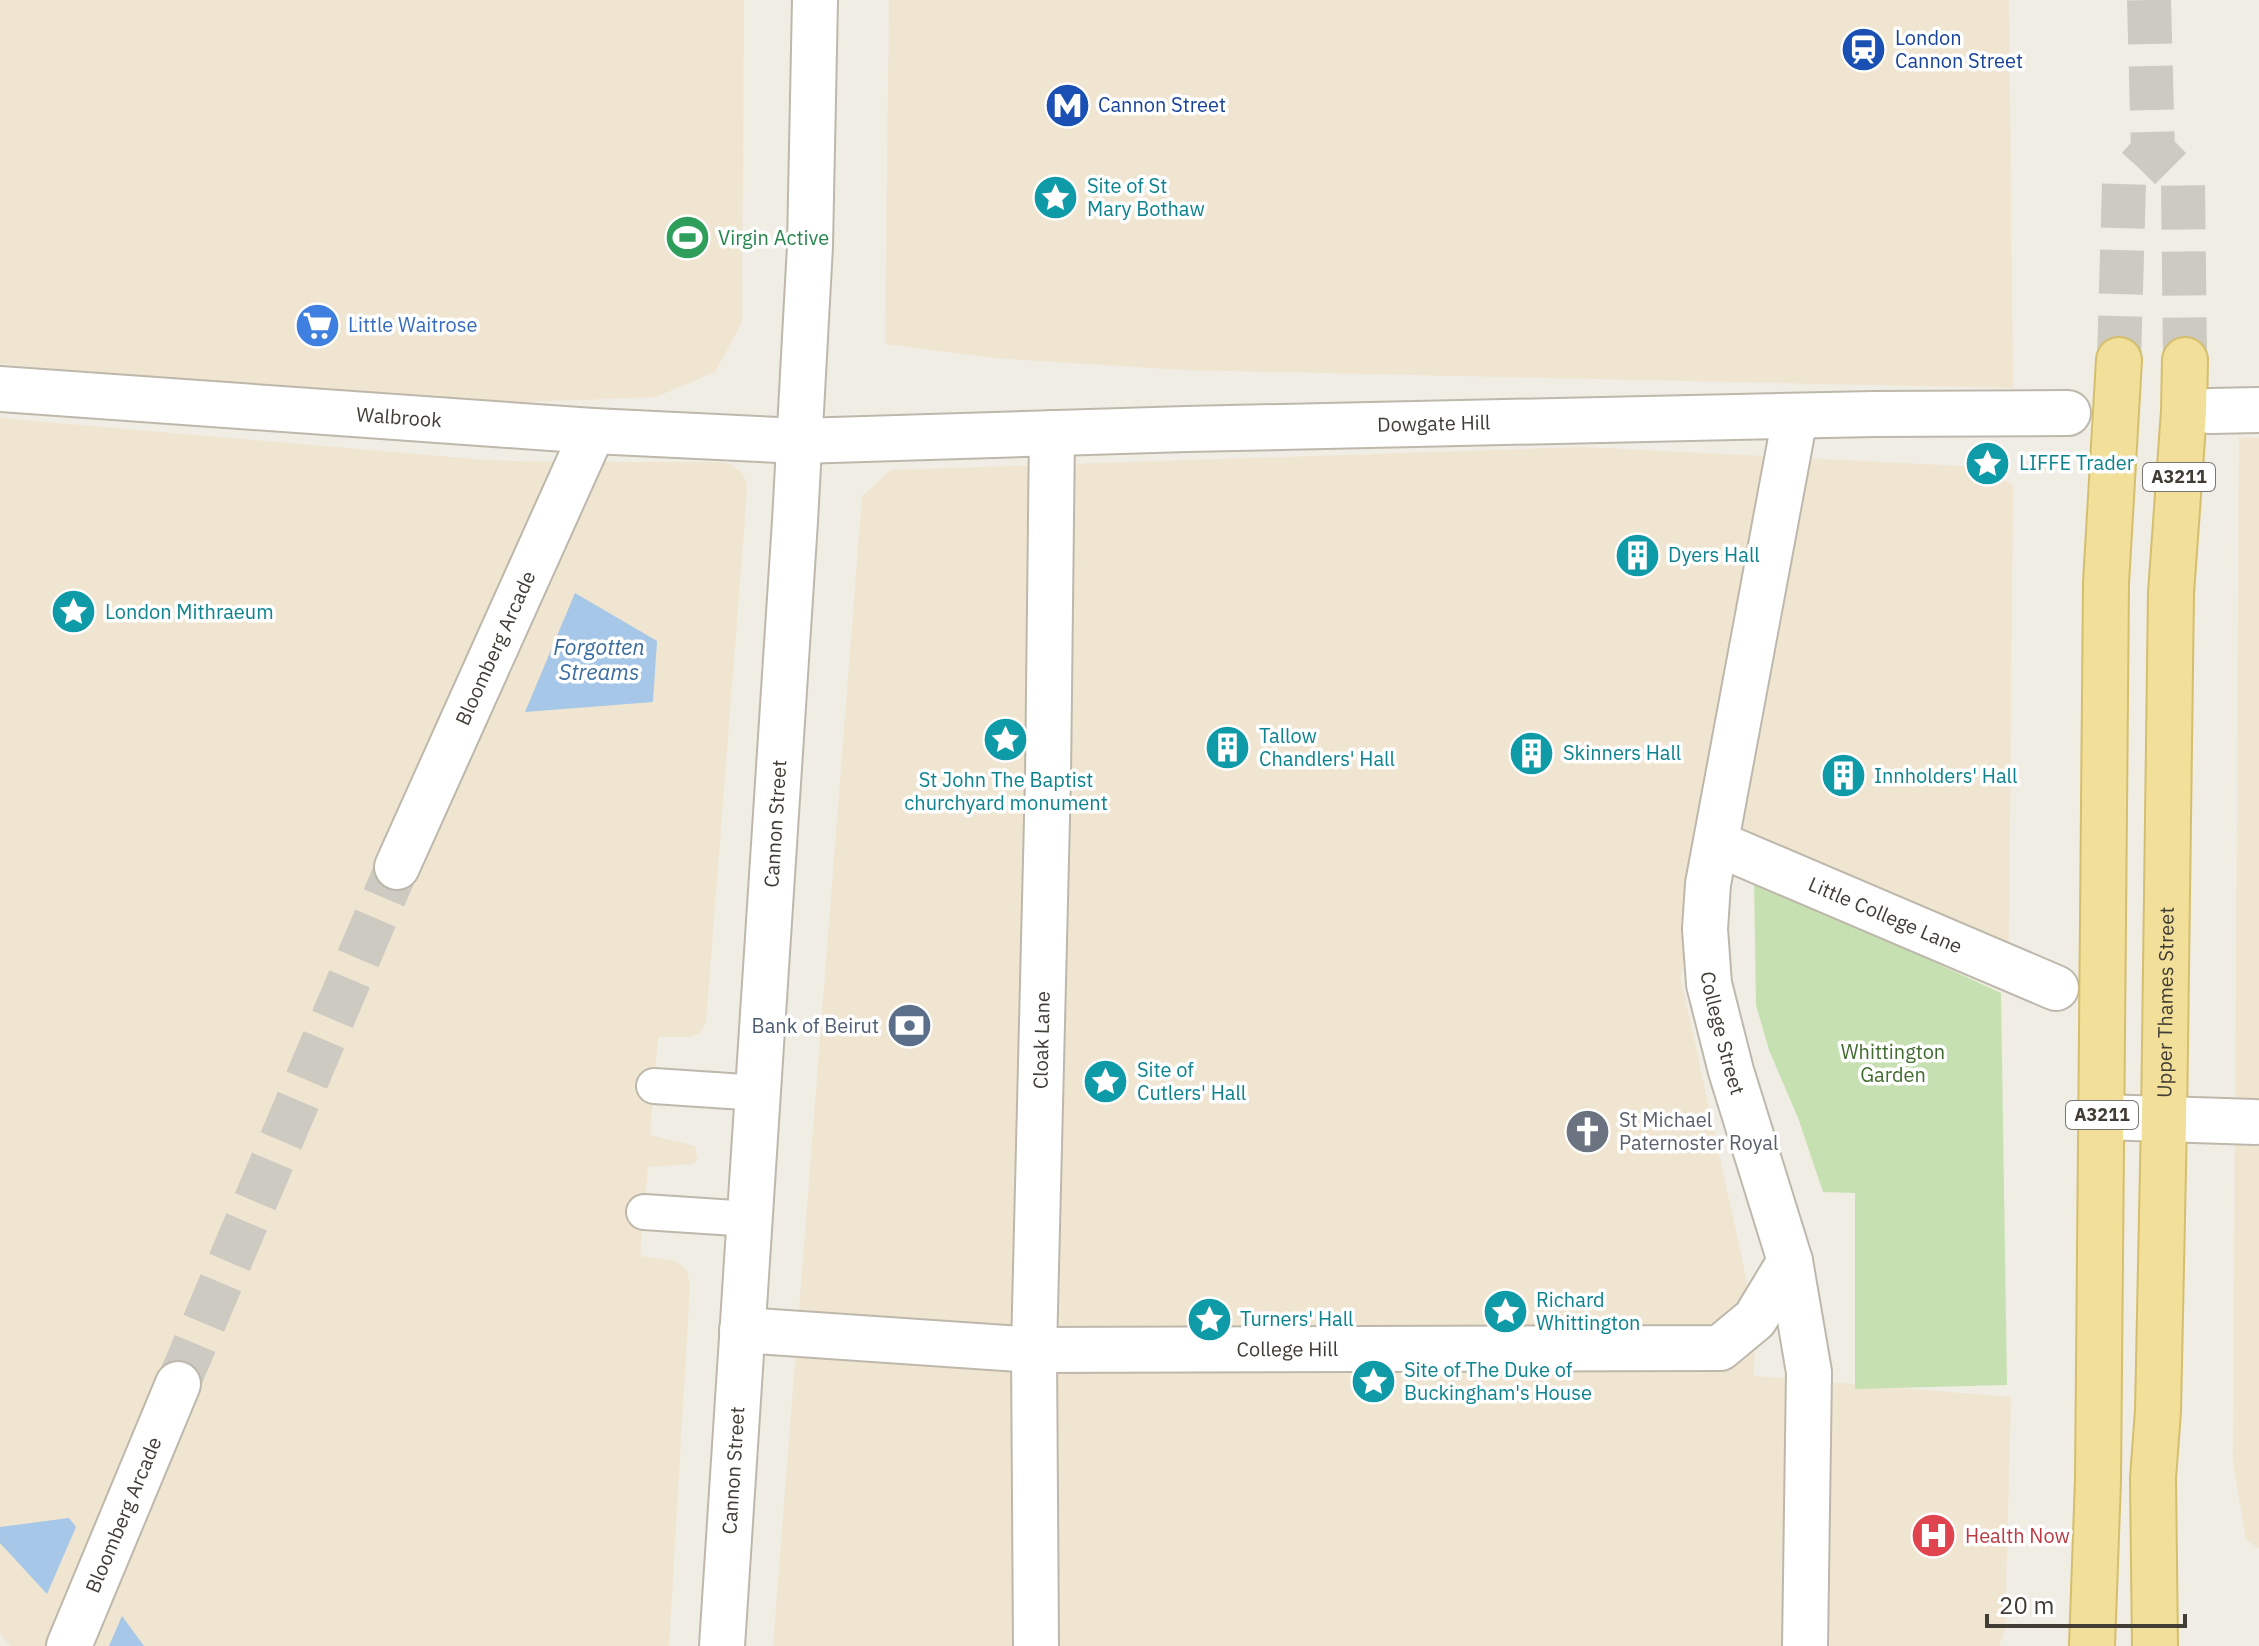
<svg xmlns="http://www.w3.org/2000/svg" width="2259" height="1646" font-family="'IBM Plex Sans',sans-serif">
<style>
.commercial{fill:#f0e5d1}
.garden{fill:#c7e0b1}
.water{fill:#a6c7e7}
.lines{fill:none;stroke-linecap:round;stroke-linejoin:round}
.pedestrian-tunnel{stroke:#cdcac1;stroke-width:44;stroke-dasharray:44 22;stroke-linecap:butt}
.primary-tunnel{stroke:#cdcac1;stroke-width:44;stroke-dasharray:44 22;stroke-linecap:butt}
.service-casing{stroke:#bdb8ab;stroke-width:38}
.pedestrian-casing{stroke:#bdb8ab;stroke-width:48}
.minor-casing{stroke:#bdb8ab;stroke-width:48}
.tertiary-casing{stroke:#bdb8ab;stroke-width:48}
.primary-casing{stroke:#d5be6d;stroke-width:48}
.service{stroke:#fff;stroke-width:34}
.pedestrian{stroke:#fff;stroke-width:44}
.minor{stroke:#fff;stroke-width:44}
.tertiary{stroke:#fff;stroke-width:44}
.primary{stroke:#f2e09a;stroke-width:44}
.labels{text-anchor:middle;stroke-width:7;stroke-linejoin:round;paint-order:stroke}
.shield{fill:#fff;stroke:#7a7772;stroke-width:2}
.shield-label{font-size:18px;font-weight:bold;fill:#413d35}
.transit-label{font-size:20px;fill:#164399;stroke:#fff;text-anchor:start}
.culture-label{font-size:20px;fill:#0d838f;stroke:#fff;text-anchor:start}
.leisure-label{font-size:20px;fill:#27864d;stroke:#fff;text-anchor:start}
.shop-label{font-size:20px;fill:#366cbe;stroke:#fff;text-anchor:start}
.street-label{font-size:20px;fill:#413d35;stroke:#fff}
.service-label{font-size:20px;fill:#4e5e75;stroke:#fff;text-anchor:end}
.park-label{font-size:20px;fill:#416b2f;stroke:#fff}
.worship-label{font-size:20px;fill:#5b616d;stroke:#fff;text-anchor:start}
.health-label{font-size:20px;fill:#be3a42;stroke:#fff;text-anchor:start}
.water-label{font-size:22px;font-style:italic;fill:#3b6da0;stroke:#fff}
</style>
<rect width="100%" height="100%" fill="#f0ede4"/>
<g class="commercial">
<path d="M0,0h744l-2,322 -27,50 -59,25 -209,8 -447,-41z"/>
<path d="M889,0h1120l4,388 -829,-18 -190,-12 -109,-14z"/>
<path d="M0,418l485,42 70,2h164l12,2 12,10 4,12 -2,31 -39,505 -5,10 -9,5h-34l-8,98 45,11 3,14 -5,4 -45,3 -8,89 36,5 11,10 3,14 -21,361h-659l-10,-13z"/>
<path d="M2239,437l20,1v1110l-13,-8 -13,-77z"/>
<path d="M1584,447l397,20 32,18 -4,460 -230,-99 -74,-11 -24,144 74,340 -1,57 257,21 -6,233 -6,16h-1226l89,-1150 29,-26z"/>
</g>
<path class="garden" d="M1754,879l247,114 6,392 -152,4v-196l-32,-1 -25,-74 -29,-68 -13,-45z"/>
<g class="water">
<path d="M575,593l82,48 -4,61 -128,10z"/>
<path d="M69,1518l7,9 -29,67 -47,-51v-16z"/>
<path d="M122,1616l22,30h-35z"/>
</g>
<g class="lines">
<path class="pedestrian-tunnel" d="M178,1384l219,-517"/>
<g class="primary-tunnel">
<path d="M2149,0l4,151 30,30 2,179"/>
<path d="M2119,360l5,-176 29,-33"/>
</g>
<defs>
<g id="service">
<path d="M654,1086l105,7"/>
<path d="M644,1212l106,7"/>
</g>
<g id="pedestrian">
<path id="s1" d="M0,389l593,42 207,10"/>
<path d="M2210,411l49,-1"/>
<path d="M1874,414l194,-1"/>
<path id="s2" d="M1716,843l340,145"/>
<path id="s3" d="M397,867l196,-436"/>
<path id="s4" d="M69,1646l109,-262"/>
</g>
<g id="minor">
<path id="s5" d="M1795,417l-87,467 -3,45 4,55 22,87 59,190 19,111 -4,274"/>
<path id="s6" d="M800,441l386,-12 688,-15"/>
<path d="M2102,1117l153,5"/>
<path id="s7" d="M742,1330l292,20 686,-2 35,-29 35,-58"/>
<path id="s8" d="M1036,1646l-2,-296 14,-572 4,-345"/>
</g>
<g id="tertiary">
<path id="s9" d="M722,1646l73,-1125 15,-275 5,-246"/>
</g>
<g id="primary">
<path d="M2092,1646l6,-166 8,-897 13,-223"/>
<path id="s10" d="M2155,1646l-2,-168 5,-67 6,-291 7,-527 13,-182 1,-51"/>
</g>
</defs>
<use href="#service" class="service-casing"/>
<use href="#pedestrian" class="pedestrian-casing"/>
<use href="#minor" class="minor-casing"/>
<use href="#tertiary" class="tertiary-casing"/>
<use href="#primary" class="primary-casing"/>
<use href="#service" class="service"/>
<use href="#pedestrian" class="pedestrian"/>
<use href="#minor" class="minor"/>
<use href="#tertiary" class="tertiary"/>
<use href="#primary" class="primary"/>
</g>
<defs>
<symbol id="station-disc" viewBox="-11 -11 22 22"><circle r="9.5" fill="#1a4fb4" stroke="#fff"/><path d="M-3-6H3Q5-6 5-4V2Q5 4 3 4L4.5 6H3L1.5 4h-3L-3 6H-4.5L-3 4Q-5 4-5 2V-4Q-5-6-3-6ZM-3.5-4v3h7v-3ZM-3.5 1v1.5H-2V1ZM2 1v1.5H3.5V1Z" fill="#fff"/></symbol>
<symbol id="metro-disc" viewBox="-11 -11 22 22"><circle r="9.5" fill="#1a4fb4" stroke="#fff"/><path d="M-5.5 5V-5H-3L0 0L3-5H5.5V5H3V-.5L0 4L-3-.5V5Z" fill="#fff"/></symbol>
<symbol id="sight-disc" viewBox="-11 -11 22 22"><circle r="9.5" fill="#0f9aa8" stroke="#fff"/><path d="M0-6L1.8-2.2L6-1.7L2.9 1.2L3.7 5.4L0 3.3L-3.7 5.4L-2.9 1.2L-6-1.7L-1.8-2.2Z" fill="#fff"/></symbol>
<symbol id="stadium-disc" viewBox="-11 -11 22 22"><circle r="9.5" fill="#2e9e5b" stroke="#fff"/><path d="M0-5a6.5 5 0 1 0 0 10a6.5 5 0 1 0 0-10ZM-3.5-1.8h7v3.6h-7Z" fill="#fff"/></symbol>
<symbol id="supermarket-disc" viewBox="-11 -11 22 22"><circle r="9.5" fill="#3f7fe0" stroke="#fff"/><path d="M-6-5.5h2.5l.6 2H6L4.5 2H-2.5L-4.4-4H-6ZM-1.5 3.2a1.3 1.3 0 1 0 .1 0ZM3 3.2a1.3 1.3 0 1 0 .1 0Z" fill="#fff"/></symbol>
<symbol id="building-disc" viewBox="-11 -11 22 22"><circle r="9.5" fill="#0f9aa8" stroke="#fff"/><path d="M-4-6H4V6H1V3H-1V6H-4ZM-2.5-4.3h1.7v1.8h-1.7ZM.8-4.3h1.7v1.8H.8ZM-2.5-1h1.7V.8h-1.7ZM.8-1h1.7V.8H.8Z" fill="#fff"/></symbol>
<symbol id="bank-disc" viewBox="-11 -11 22 22"><circle r="9.5" fill="#5c6f8a" stroke="#fff"/><path d="M-6-4H6V4H-6ZM0-2.3a2.3 2.3 0 1 0 0 4.6a2.3 2.3 0 1 0 0-4.6Z" fill="#fff"/></symbol>
<symbol id="church-disc" viewBox="-11 -11 22 22"><circle r="9.5" fill="#6b7280" stroke="#fff"/><path d="M-1.2-6h2.4v3.5h3.3v2.4h-3.3V6h-2.4V-.1h-3.3v-2.4h3.3Z" fill="#fff"/></symbol>
<symbol id="hospital-disc" viewBox="-11 -11 22 22"><circle r="9.5" fill="#e0444e" stroke="#fff"/><path d="M-5-5h3v3.5h4V-5h3V5h-3V1.5h-4V5h-3Z" fill="#fff"/></symbol>
</defs>
<g fill-rule="evenodd">
<use href="#station-disc" x="1838" y="24" width="51" height="51"/>
<use href="#metro-disc" x="1042" y="80" width="51" height="51"/>
<use href="#sight-disc" x="1030" y="172" width="51" height="51"/>
<use href="#stadium-disc" x="662" y="212" width="51" height="51"/>
<use href="#supermarket-disc" x="292" y="300" width="51" height="51"/>
<use href="#sight-disc" x="1962" y="438" width="51" height="51"/>
<use href="#building-disc" x="1612" y="530" width="51" height="51"/>
<use href="#sight-disc" x="48" y="586" width="51" height="51"/>
<use href="#sight-disc" x="980" y="714" width="51" height="51"/>
<use href="#building-disc" x="1202" y="722" width="51" height="51"/>
<use href="#building-disc" x="1506" y="728" width="51" height="51"/>
<use href="#building-disc" x="1818" y="750" width="51" height="51"/>
<use href="#bank-disc" x="884" y="1000" width="51" height="51"/>
<use href="#sight-disc" x="1080" y="1056" width="51" height="51"/>
<use href="#church-disc" x="1562" y="1106" width="51" height="51"/>
<use href="#sight-disc" x="1480" y="1286" width="51" height="51"/>
<use href="#sight-disc" x="1184" y="1294" width="51" height="51"/>
<use href="#sight-disc" x="1348" y="1356" width="51" height="51"/>
<use href="#hospital-disc" x="1908" y="1510" width="51" height="51"/>
</g>
<g class="labels">
<g class="shield">
<rect x="2143" y="463" width="72" height="28" rx="6"/>
<rect x="2066" y="1101" width="72" height="28" rx="6"/>
</g>
<g class="shield-label">
<text x="2179" y="483">A3211</text>
<text x="2102" y="1121">A3211</text>
</g>
<g class="transit-label">
<text x="1895" y="45">London<tspan x="1895" dy="23">Cannon Street</tspan></text>
<text x="1098" y="112">Cannon Street</text>
</g>
<g class="culture-label">
<text x="1087" y="193">Site of St<tspan x="1087" dy="23">Mary Bothaw</tspan></text>
<text x="2019" y="470">LIFFE Trader</text>
<text x="1668" y="562">Dyers Hall</text>
<text x="105" y="619">London Mithraeum</text>
<text x="1259" y="743">Tallow<tspan x="1259" dy="23">Chandlers' Hall</tspan></text>
<text x="1563" y="760">Skinners Hall</text>
<text x="1874" y="783">Innholders' Hall</text>
<text x="1006" y="787" text-anchor="middle">St John The Baptist<tspan x="1006" dy="23">churchyard monument</tspan></text>
<text x="1137" y="1077">Site of<tspan x="1137" dy="23">Cutlers' Hall</tspan></text>
<text x="1536" y="1307">Richard<tspan x="1536" dy="23">Whittington</tspan></text>
<text x="1240" y="1326">Turners' Hall</text>
<text x="1404" y="1377">Site of The Duke of<tspan x="1404" dy="23">Buckingham's House</tspan></text>
</g>
<g class="leisure-label">
<text x="718" y="245">Virgin Active</text>
</g>
<g class="shop-label">
<text x="348" y="332">Little Waitrose</text>
</g>
<g class="street-label">
<text dy="7" stroke="none"><textPath href="#s1" startOffset="400">Walbrook</textPath></text>
<text dy="7" stroke="none"><textPath href="#s6" startOffset="634">Dowgate Hill</textPath></text>
<text dy="7" stroke="none"><textPath href="#s3" startOffset="240">Bloomberg Arcade</textPath></text>
<text dy="7" stroke="none"><textPath href="#s9" startOffset="824">Cannon Street</textPath></text>
<text dy="7" stroke="none"><textPath href="#s2" startOffset="184">Little College Lane</textPath></text>
<text dy="7" stroke="none"><textPath href="#s10" startOffset="644">Upper Thames Street</textPath></text>
<text dy="7" stroke="none"><textPath href="#s5" startOffset="626">College Street</textPath></text>
<text dy="7" stroke="none"><textPath href="#s8" startOffset="606">Cloak Lane</textPath></text>
<text dy="7" stroke="none"><textPath href="#s7" startOffset="546">College Hill</textPath></text>
<text dy="7" stroke="none"><textPath href="#s9" startOffset="176">Cannon Street</textPath></text>
<text dy="7" stroke="none"><textPath href="#s4" startOffset="142">Bloomberg Arcade</textPath></text>
</g>
<g class="service-label">
<text x="879" y="1033">Bank of Beirut</text>
</g>
<g class="park-label">
<text x="1893" y="1059">Whittington<tspan x="1893" dy="23">Garden</tspan></text>
</g>
<g class="worship-label">
<text x="1619" y="1127">St Michael<tspan x="1619" dy="23">Paternoster Royal</tspan></text>
</g>
<g class="health-label">
<text x="1965" y="1543">Health Now</text>
</g>
<g class="water-label">
<text x="599" y="655">Forgotten<tspan x="599" dy="25">Streams</tspan></text>
</g>
</g>
<path d="M1987 1614v12h198v-12" fill="none" stroke="#413d35" stroke-width="4"/>
<text x="1999" y="1614" font-size="24" fill="#413d35" stroke="#ffffff" stroke-width="6" paint-order="stroke">20 m</text>
</svg>
